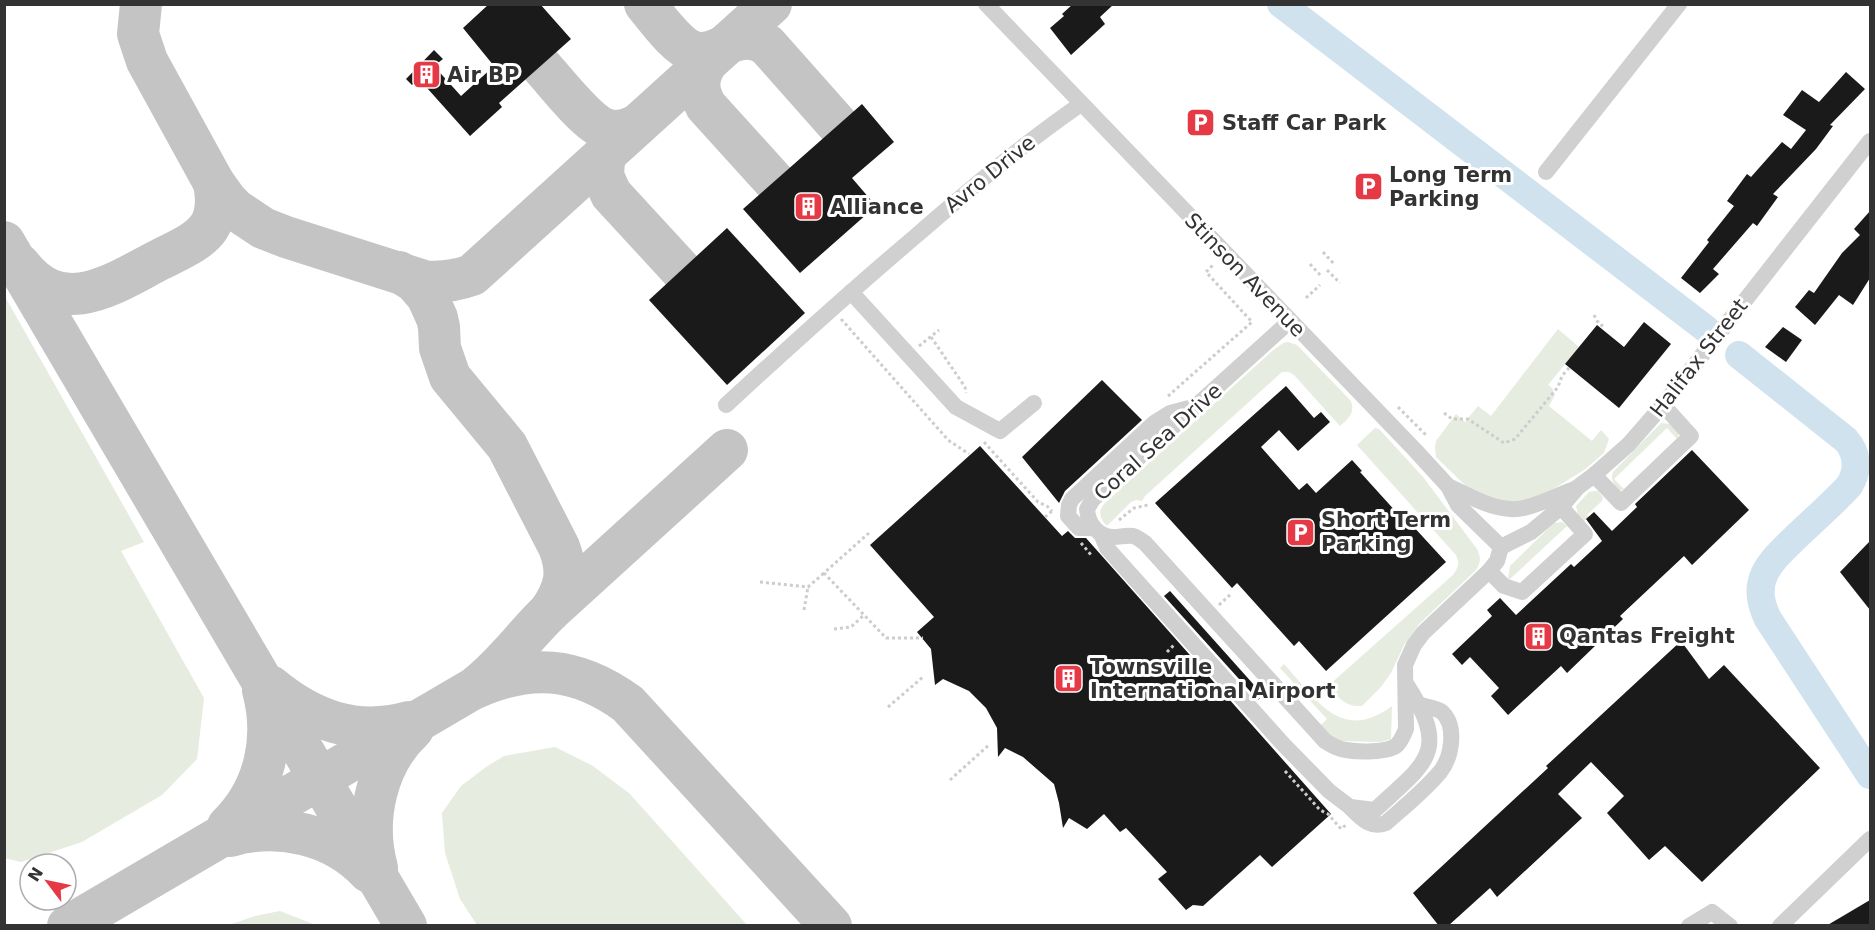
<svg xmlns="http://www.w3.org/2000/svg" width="1875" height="930" font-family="'DejaVu Sans',sans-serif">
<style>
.green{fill:#e6ecdf}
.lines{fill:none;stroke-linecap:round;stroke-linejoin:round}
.river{stroke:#cfe2ee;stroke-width:28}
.taxiway{stroke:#c4c4c4;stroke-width:42}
.building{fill:#1a1a1a}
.path{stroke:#cdcdcd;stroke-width:3;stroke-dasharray:3 3;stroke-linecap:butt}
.minor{stroke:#d0d0d0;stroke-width:16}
.labels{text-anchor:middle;stroke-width:6;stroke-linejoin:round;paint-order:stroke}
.poi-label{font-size:21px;font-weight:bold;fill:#333;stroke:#fff;text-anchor:start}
.street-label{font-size:21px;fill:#333;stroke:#fff}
</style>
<rect width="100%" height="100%" fill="#fff"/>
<g class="green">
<path d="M4,295l140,247 -23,9 83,147 -7,61 -35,36 -80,47 -61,20 -17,-4z"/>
<path d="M1558,329l21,18 -31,38 4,3 3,7 -6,11 43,35 9,-11 8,9 -5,14 -20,17 -29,18 -28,14 -25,1 -34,-15 -32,-31 -1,-9 1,-7 20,-27 9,8 13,-16 13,10z"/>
<path d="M1288,342l9,3 54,56c4,12 -2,17 -11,25l-46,-51 -5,-3h-7l-137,124 -3,5 -6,-1 -5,2 -24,24c-7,-7 -10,-15 -2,-23l166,-151 12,-9z"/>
<path d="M1661,423l9,1 9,10 -2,5 -10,-11 -53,51 10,10 -4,2c-6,-6 -10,-11 -7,-19z"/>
<path d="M1375,428l4,1 44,48 54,72c4,9 4,13 -1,21l-57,54 -15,21 -13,28 -11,15 -18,18c-17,1 -23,-8 -34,-20l125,-111c5,-7 7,-12 3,-20l-99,-110z"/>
<path d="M1594,491h4l5,6 -1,4 -15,14 2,2 -5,4 -6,-6 -2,-9 13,-14z"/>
<path d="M1562,522l5,4 -58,54 -1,-2 2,-12 44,-43z"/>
<path d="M1284,664c32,35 57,80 108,42l-1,33 -10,3 -42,-1 -9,-3 -11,-11 8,-8 -47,-51z"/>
<path d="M555,747l38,19 37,28 117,131h-270l-17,-26 -15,-46 -3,-40 19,-27 25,-19 18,-11z"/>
<path d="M280,911l36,14h-87l26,-9z"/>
</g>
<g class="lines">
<g class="river">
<path d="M1281,4l425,325"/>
<path d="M1739,355l107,85c12,14 13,30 3,46 -16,17 -34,33 -51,49 -27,26 -50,45 -30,84l102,156"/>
</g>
<g class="taxiway">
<path d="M141,4l-3,30 9,27 67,122 13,18 9,9 27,18 23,9 138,44c17,2 31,0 48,-6l299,-271"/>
<path d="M645,4c12,14 32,43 49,48 10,3 20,-1 29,-5"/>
<path d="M728,43c14,-6 26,-6 39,2l71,80"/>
<path d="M707,62c-10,16 -10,28 -1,44l68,75"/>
<path d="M541,66c15,16 45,56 64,63 11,4 22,1 32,-4"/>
<path d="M608,152l-4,8 -1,16 8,18 70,76"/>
<path d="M4,242l402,684"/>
<path d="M20,265c42,55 93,19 139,-5 17,-9 39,-17 50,-33 9,-14 8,-29 5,-44"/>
<path d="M399,272l16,10 12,14 10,22 2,9 1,21 10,29 57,69 52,101c10,26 6,41 -9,64"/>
<path d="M270,686c41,34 86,51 139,36"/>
<path d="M477,686c28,-22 48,-51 73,-75l177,-161"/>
<path d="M228,826c37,-36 48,-87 35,-136"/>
<path d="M230,836c49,-14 104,-2 139,36"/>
<path d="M377,868c-13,-48 -1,-105 36,-139"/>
<path d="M68,926l403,-236c58,-27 105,-24 157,14l203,222"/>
</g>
</g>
<g class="building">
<path d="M489,4h51l31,35 -72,64 3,4 -32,29 -51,-57 -7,6 -6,-6 28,-29 9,9 -9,7 27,30 33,-30 -31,-38z"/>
<path d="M1073,4h41l-14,13 5,7 -34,31 -21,-27 14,-12 -2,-2z"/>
<path d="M1846,72l19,17 -35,36 3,1 -17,23 -43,45 5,3 -21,29 -4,-3 -40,46 6,5 -19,19 -19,-15 28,-36 -2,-2 27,-34 -7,-5 20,-27 4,3 31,-35 9,7 15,-19 -23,-15 19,-25 17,12z"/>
<path d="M862,104l32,38 -42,36 24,28 -76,67 -57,-64z"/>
<path d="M1870,211v67l-17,27 -14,-10 -24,30 -20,-18 14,-17 5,3 28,-40 18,-18 -6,-6z"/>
<path d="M727,228l78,85 -78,72 -78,-85z"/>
<path d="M1644,322l27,22 -52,64 -54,-44 32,-39 27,22z"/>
<path d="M1783,327l19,13 -16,22 -21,-15z"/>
<path d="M1102,380l40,40 -77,71 -6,12 -37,-46z"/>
<path d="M1286,386l28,32 7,-6 9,10 -32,29 -19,-21 -18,17 38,43 8,-7 9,10 36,-33 10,11 -2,1 38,42 2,-2 46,50 -120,109 -27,-30 -5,5 -57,-63 -5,5 -77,-85z"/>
<path d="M980,446l82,90 6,-5 7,7h11l245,276 -59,53 -12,-12 -57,51 -10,-1 -7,5 -28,-31 9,-7 -41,-44 -6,4 -16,-18 -17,15 -18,-11 -6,10 -4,-25 -5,-19 -31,-27 -18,-9 -7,9 -1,-29 -11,-20 -17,-17 -26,-12 -8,6 -4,-36 -14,-17 17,-15 -64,-72z"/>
<path d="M1692,450l57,60 -57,55 -8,-9 -64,60 3,3 -56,54 -6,-7 -53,49 -17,-19 8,-8 -29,-31 -8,8 -10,-11 40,-38 -5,-6 13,-12 16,17 55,-51 3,3 28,-26 -16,-22 8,-7 18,19 25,-24 -2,-3z"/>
<path d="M1870,541v69l-30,-38z"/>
<path d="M1170,591l93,104 -5,5 -94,-104z"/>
<path d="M1681,641l28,38 15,-14 96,103 -118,114 -37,-36 -16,14 -42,-47 17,-17 -33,-34 -33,32 24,24 -85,79 -7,-9 -42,38h-9l-26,-33 135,-125 -2,-2z"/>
<path d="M1870,900v26h-44z"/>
</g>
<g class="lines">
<g class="path">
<path d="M1323,252l11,12"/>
<path d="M1310,264l11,12"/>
<path d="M1327,270l13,13"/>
<path d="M1306,298l14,-13"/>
<path d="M1594,315l3,6 5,4 -2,3"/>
<path d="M841,321l1,-1 106,120 21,14"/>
<path d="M931,337l34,50 1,6"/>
<path d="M919,346l20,-16"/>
<path d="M1168,396l84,-74 -46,-50 8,-8"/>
<path d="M1398,407l29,29"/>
<path d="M1444,413l8,6h16l36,24 11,-4 43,-52 4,-11 7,-8"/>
<path d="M984,442l54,60 9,4 5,5"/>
<path d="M1045,517l7,-6"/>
<path d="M1119,520l15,-12 14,-3"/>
<path d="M869,533l-45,40 62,65h37"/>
<path d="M1081,543l11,13"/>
<path d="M760,582l48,5 16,-14"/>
<path d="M1219,605l12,-11"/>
<path d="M804,610l4,-23"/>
<path d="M834,629l17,-2 13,-12"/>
<path d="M1167,652l7,-7"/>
<path d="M888,707l35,-30"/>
<path d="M1285,771l35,39 8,4 13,15 6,-5"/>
<path d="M950,780l40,-36"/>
</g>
<g class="minor">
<path d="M986,4l429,446 33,36 10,19 43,42"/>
<path d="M1546,172l133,-168"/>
<path d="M851,292l105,115 44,24 34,-28"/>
<path d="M1290,321l-197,178 -6,10c1,15 11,28 27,28 6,0 12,-2 19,-1 4,1 8,4 12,7l180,198c6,4 13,8 21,9 12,2 42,3 51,-5 4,-4 7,-11 9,-16l-1,-64 9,-20 9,-12 66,-62 8,-10 4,-14"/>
<path d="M726,405c63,-58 126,-115 191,-170 53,-46 106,-91 164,-131"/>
<path d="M1594,475l27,28 70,-67 -28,-31"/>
<path d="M1448,486c22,10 50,28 76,22 17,-4 36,-14 53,-20"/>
<path d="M1094,528h-15l-11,-12 1,-11 3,-6 82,-76 16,-10 23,-6"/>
<path d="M1102,536l5,12 176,196 46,47 21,16 25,3c50,-47 76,-57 32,-125"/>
<path d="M1501,547l30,-15 30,-25 17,-20 16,-12 35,-31 34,-39 207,-264"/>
<path d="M1489,571l15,15 18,6 63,-58 -24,-27"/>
<path d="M1350,807c11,11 20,22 36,16 18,-16 38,-32 54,-51 12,-15 17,-46 2,-60 -5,-4 -15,-5 -22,-7"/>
<path d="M1689,926l23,-14 18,14"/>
<path d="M1780,926l90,-87"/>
</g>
</g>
<defs>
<symbol id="building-square" viewBox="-11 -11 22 22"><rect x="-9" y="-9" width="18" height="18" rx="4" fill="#e63946" stroke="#fff"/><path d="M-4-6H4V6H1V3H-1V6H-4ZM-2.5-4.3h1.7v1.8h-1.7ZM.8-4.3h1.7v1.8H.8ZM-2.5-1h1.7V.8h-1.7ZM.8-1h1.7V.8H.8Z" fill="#fff"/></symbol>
<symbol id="parking-square" viewBox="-11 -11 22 22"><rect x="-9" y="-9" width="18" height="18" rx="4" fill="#e63946" stroke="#fff"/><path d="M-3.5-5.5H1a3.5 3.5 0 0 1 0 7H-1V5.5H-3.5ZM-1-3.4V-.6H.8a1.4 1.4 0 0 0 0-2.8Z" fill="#fff"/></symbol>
</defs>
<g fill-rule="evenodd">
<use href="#building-square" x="410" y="58" width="33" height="33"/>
<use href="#parking-square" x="1184" y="106" width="33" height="33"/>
<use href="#parking-square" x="1352" y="170" width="33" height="33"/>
<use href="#building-square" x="792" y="190" width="33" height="33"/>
<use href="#parking-square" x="1284" y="516" width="33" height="33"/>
<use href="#building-square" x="1522" y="620" width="33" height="33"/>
<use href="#building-square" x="1052" y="662" width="33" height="33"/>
</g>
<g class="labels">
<g class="poi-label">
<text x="447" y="82">Air BP</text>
<text x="1222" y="130">Staff Car Park</text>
<text x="1389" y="182">Long Term<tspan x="1389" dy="24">Parking</tspan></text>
<text x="830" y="214">Alliance</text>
<text x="1321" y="527">Short Term<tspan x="1321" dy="24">Parking</tspan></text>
<text x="1559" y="643">Qantas Freight</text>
<text x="1090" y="674">Townsville<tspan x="1090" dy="24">International Airport</tspan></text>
</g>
<g class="street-label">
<text transform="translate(990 174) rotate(-39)" y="7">Avro Drive</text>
<text transform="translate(1245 275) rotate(46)" y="7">Stinson Avenue</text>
<text transform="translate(1699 358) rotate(-52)" y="7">Halifax Street</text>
<text transform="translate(1158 442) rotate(-42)" y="7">Coral Sea Drive</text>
</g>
</g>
<rect width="1875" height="930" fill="none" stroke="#333333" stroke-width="12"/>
<g transform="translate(48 882) rotate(302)"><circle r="28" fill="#ffffff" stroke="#adadad" stroke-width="1.5"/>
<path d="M0-4.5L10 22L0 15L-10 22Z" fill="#e63946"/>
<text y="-9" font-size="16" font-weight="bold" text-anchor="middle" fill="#333333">N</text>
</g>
</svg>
